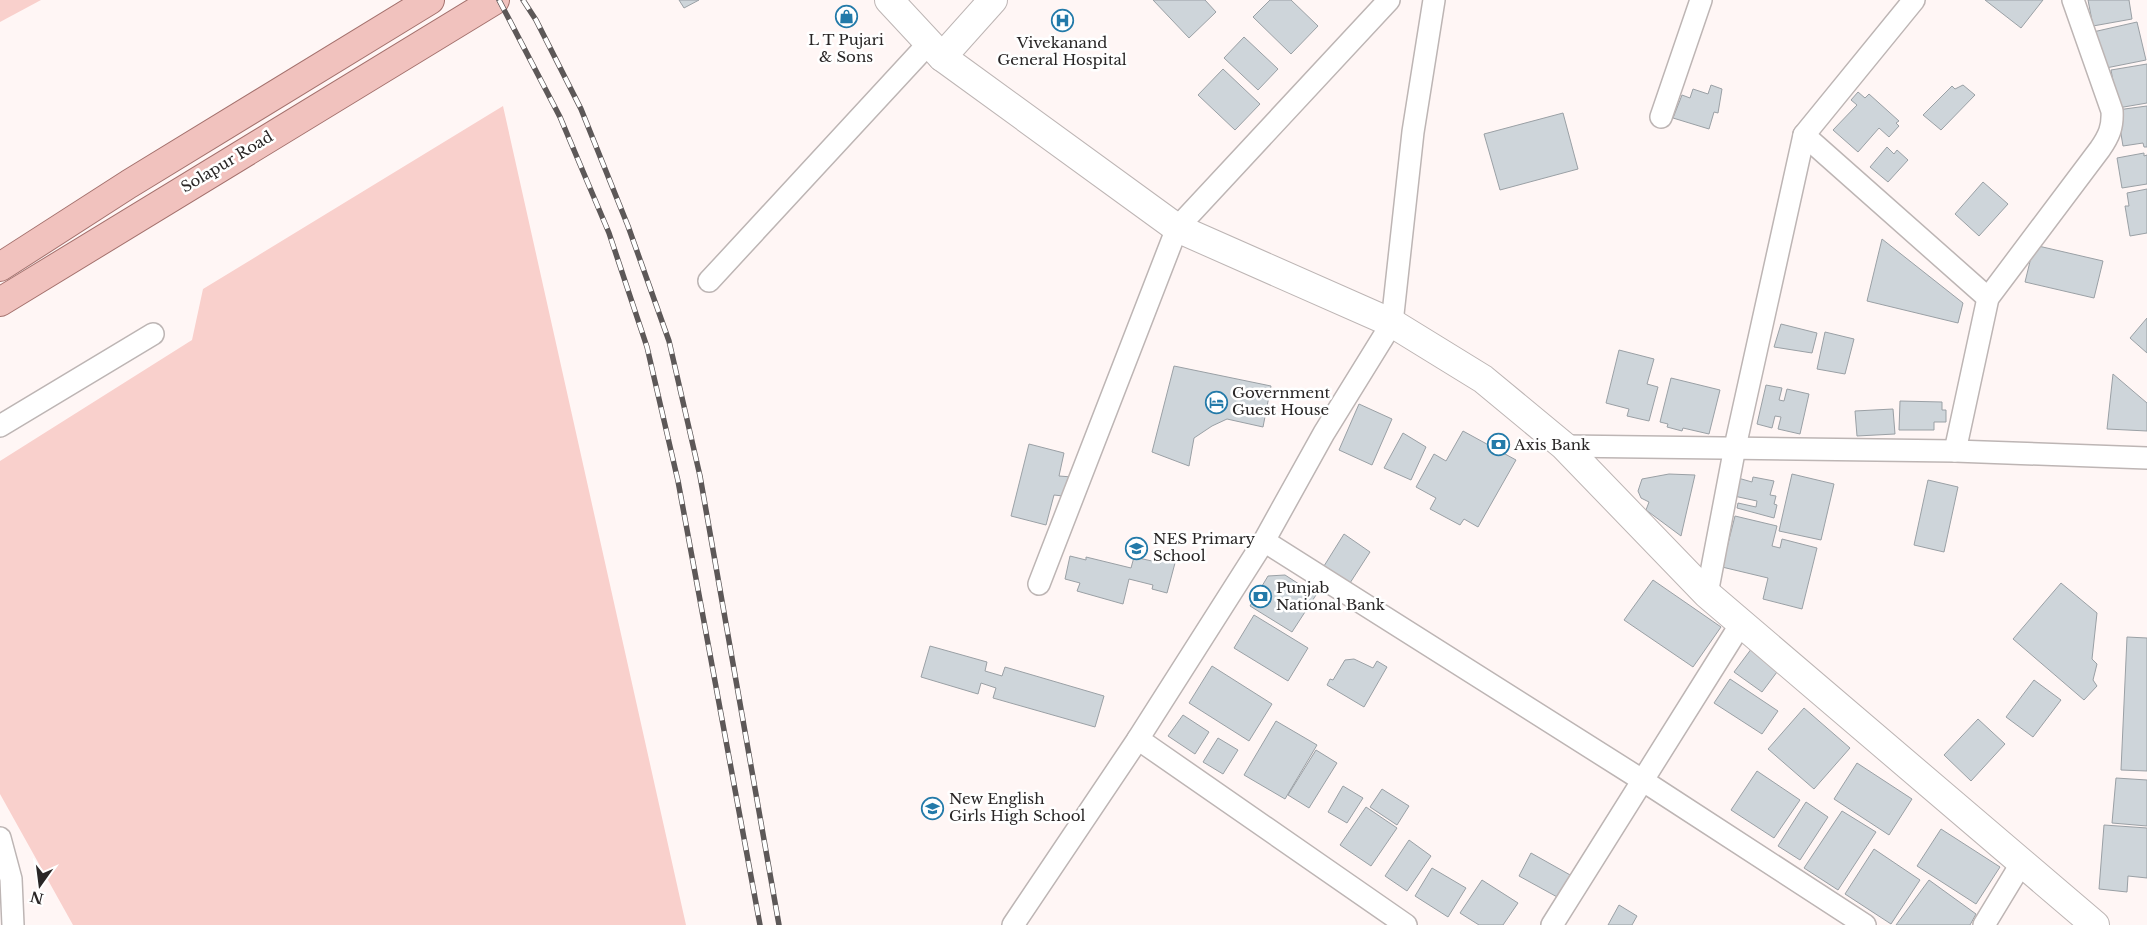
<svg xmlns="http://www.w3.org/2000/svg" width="2147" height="925" font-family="'Libre Baskerville',serif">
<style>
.green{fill:#f9d0cc}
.building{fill:#ced5da;stroke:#9aa0a5}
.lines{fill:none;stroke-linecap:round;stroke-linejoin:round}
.minor-casing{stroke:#bdb5b4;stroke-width:24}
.tertiary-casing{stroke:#bdb5b4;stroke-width:30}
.primary-casing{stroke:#a4716d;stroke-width:30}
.minor{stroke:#fff;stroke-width:21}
.tertiary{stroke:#fff;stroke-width:28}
.primary{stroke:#f1c2be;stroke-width:28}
.rail-casing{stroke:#5d5858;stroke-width:5.5}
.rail{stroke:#fff;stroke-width:4;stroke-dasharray:11;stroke-linecap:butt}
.labels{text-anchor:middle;stroke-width:5;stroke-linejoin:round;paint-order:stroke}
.poi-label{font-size:15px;fill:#292626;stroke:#fff;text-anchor:start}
.street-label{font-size:15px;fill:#292626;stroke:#fff}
</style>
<rect width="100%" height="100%" fill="#fff6f5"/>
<g class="green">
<path d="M0,0h41l-41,22z"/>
<path d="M503,106l183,819h-613l-73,-131v-333l192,-121 11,-51z"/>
</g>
<g class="building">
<path d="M679,0h20l-15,8z"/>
<path d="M1153,0h52l11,12 -27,26z"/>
<path d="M1270,0h21l27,26 -27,28 -38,-37z"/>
<path d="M1985,0h58l-22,28z"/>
<path d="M2088,0h41l3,19 -39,7z"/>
<path d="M2137,22l9,38 -40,8 -4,-18 -5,1 -4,-19z"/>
<path d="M1244,37l34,32 -20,21 -34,-32z"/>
<path d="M2147,64v39l-29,5 -7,-38z"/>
<path d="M1223,69l37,35 -25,26 -37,-35z"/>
<path d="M1711,85l11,4 -4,24 -4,-1 -5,17 -36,-11 9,-23 8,3 3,-9 15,5z"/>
<path d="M1963,85l12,10 -34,35 -18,-15 29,-29 3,3z"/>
<path d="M1858,92l7,6 4,-4 30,27 -3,2 3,3 -10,11 -10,-9 -21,24 -25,-22 24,-25 -6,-5z"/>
<path d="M2147,106v41h-3l-1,-4 -20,3 -6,-36z"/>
<path d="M1563,113l15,56 -78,21 -16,-56z"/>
<path d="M1887,147l7,7 3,-4 11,10 -20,22 -18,-15z"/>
<path d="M2144,153v3l3,-1v29l-25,4 -5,-30z"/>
<path d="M1983,182l25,22 -29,32 -24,-22z"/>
<path d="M2147,189v44l-17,3 -5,-30h4l-2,-13z"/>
<path d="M1882,239l81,64 -5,20 -91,-22z"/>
<path d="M2034,245l69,16 -9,37 -69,-16z"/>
<path d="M2147,318v35l-17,-15z"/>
<path d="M1781,324l36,9 -5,20 -38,-6z"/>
<path d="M1825,332l29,7 -9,35 -28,-5z"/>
<path d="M1619,350l35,9 -7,25 11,3 -9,34 -22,-5 2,-7 -23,-6z"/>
<path d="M1174,366l97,20 -8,41 -36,-8 -15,7 -18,12 -5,28 -37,-14z"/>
<path d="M2113,374l34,29v28l-40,-2z"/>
<path d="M1671,378l49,12 -11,44 -26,-6 -1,3 -15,-4 1,-3 -8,-2z"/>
<path d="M1766,385l16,3 -3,12 5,1 3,-12 22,5 -9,40 -22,-5 3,-12 -6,-1 -3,12 -15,-4z"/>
<path d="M1900,401l42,1v8h4v12h-12v8h-35z"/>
<path d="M1359,404l33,15 -20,46 -33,-15z"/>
<path d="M1893,409l2,25 -38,2 -2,-25z"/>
<path d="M1463,431l53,29 -38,67 -14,-8 -4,6 -30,-16 6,-11 -20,-11 18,-33 12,7z"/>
<path d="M1403,433l23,14 -15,33 -27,-12z"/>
<path d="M1029,444l35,9 -5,23 13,1 -9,19 -9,-1 -8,30 -35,-9z"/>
<path d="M1669,474l26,1 -14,61 -35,-26 3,-8 -8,-4 -3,-7 4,-12z"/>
<path d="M1792,474l42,10 -13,56 -42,-9z"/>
<path d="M1753,477l21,4 -4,14 6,1 -2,8 3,1 -3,13 -37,-10 1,-5 18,4 1,-6 -23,-5 4,-18 14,4z"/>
<path d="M1928,480l30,7 -14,65 -30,-7z"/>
<path d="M1735,516l42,10 -5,20 8,2 2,-9 35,9 -15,61 -39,-10 5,-21 -46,-11z"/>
<path d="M1344,534l26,18 -20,31 -26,-17z"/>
<path d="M1070,556l16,4v-3l45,11 3,-11 27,6 1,-4 13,4 -8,30 -15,-4 1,-4 -24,-6 -6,25 -46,-13 3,-8 -15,-4z"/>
<path d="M1285,575l31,20 -24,37 -42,-26 18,-30z"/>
<path d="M1653,580l68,47 -28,40 -69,-47z"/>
<path d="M2061,583l36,30 -5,46 5,5 -4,16 4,6 -13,14 -71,-61z"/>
<path d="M1254,615l54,33 -20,33 -54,-33z"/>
<path d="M2127,637l20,1v133l-26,-1z"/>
<path d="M930,646l57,16 -2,9 17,5 3,-9 99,29 -9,31 -102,-29 3,-10 -15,-5 -3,11 -57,-17z"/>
<path d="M1752,648l28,20 -18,24 -28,-20z"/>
<path d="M1354,659l19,9 4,-7 10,6 -23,40 -37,-22 3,-6 3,1 12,-20z"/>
<path d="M1212,666l60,38 -23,37 -60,-38z"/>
<path d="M1730,679l48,32 -16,23 -48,-31z"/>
<path d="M2034,680l27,20 -28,37 -27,-20z"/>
<path d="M1804,708l46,40 -36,41 -46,-40z"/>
<path d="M1183,715l26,17 -14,22 -27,-18z"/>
<path d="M1978,719l27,25 -34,37 -27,-26z"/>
<path d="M1276,721l41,24 -32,54 -41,-24z"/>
<path d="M1218,738l20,12 -15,24 -20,-12z"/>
<path d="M1316,750l21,13 -28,45 -21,-13z"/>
<path d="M1857,763l55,36 -23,36 -55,-36z"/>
<path d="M1757,771l43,29 -26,38 -43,-28z"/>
<path d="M2116,778l31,2v46l-35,-3z"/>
<path d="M1343,786l20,12 -16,25 -19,-11z"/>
<path d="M1382,789l27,17 -12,19 -27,-18z"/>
<path d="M1806,802l22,15 -28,43 -22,-14z"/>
<path d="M1366,807l31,21 -26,38 -31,-21z"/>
<path d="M1842,811l34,21 -38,58 -34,-22z"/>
<path d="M2104,825l43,3v50l-19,-2 -1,16 -28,-3z"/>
<path d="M1941,829l59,38 -24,37 -59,-38z"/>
<path d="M1409,840l22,16 -24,35 -22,-15z"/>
<path d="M1874,849l46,31 -29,44 -46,-30z"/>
<path d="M1531,853l41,23 -13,22 -40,-22z"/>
<path d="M1432,868l34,20 -18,29 -33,-21z"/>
<path d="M1482,880l36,23 -15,22h-24l-19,-12z"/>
<path d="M1929,880l47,34 -6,11h-74z"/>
<path d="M1619,905l18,11 -5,9h-24z"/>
</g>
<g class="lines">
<defs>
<g id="minor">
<path d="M1661,117l40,-117"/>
<path d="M1804,135l184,163"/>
<path d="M709,281l219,-237"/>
<path d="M0,426l153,-92"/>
<path d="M1564,446l391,5 192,7"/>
<path d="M1955,451l33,-153 112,-149c9,-13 13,-22 12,-38l-39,-111"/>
<path d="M1264,541l378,239 223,145"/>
<path d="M1039,584l138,-356 212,-228"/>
<path d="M1707,594l28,-147 69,-312 110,-135"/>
<path d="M0,838l11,41 2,46"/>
<path d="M1013,925l125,-186"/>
<path d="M1406,925l-268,-186 126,-198 60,-108 68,-110 21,-191 21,-132"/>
<path d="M1552,925l190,-303"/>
<path d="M1984,925l37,-61"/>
</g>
<g id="tertiary">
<path d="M889,0l53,57 235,171 215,95 91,56 81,67 143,148 388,331"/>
<path d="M942,57l51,-57"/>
</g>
<g id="primary">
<path d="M0,267l129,-83 301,-184"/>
<path d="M0,302l495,-302"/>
</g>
</defs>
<use href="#minor" class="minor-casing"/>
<use href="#tertiary" class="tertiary-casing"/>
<use href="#primary" class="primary-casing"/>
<use href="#minor" class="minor"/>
<use href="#tertiary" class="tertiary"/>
<use href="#primary" class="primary"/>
<defs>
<g id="rail">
<path d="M499,0l61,117 49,116 38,114 31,134 82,444"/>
<path d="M523,0l13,20 45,89 47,117 41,115 31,135 79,449"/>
</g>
</defs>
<use href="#rail" class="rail-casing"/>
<use href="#rail" class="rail"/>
</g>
<defs>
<symbol id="shop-ring" viewBox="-11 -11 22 22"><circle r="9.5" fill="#fff" stroke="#237aa9" stroke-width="1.5"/><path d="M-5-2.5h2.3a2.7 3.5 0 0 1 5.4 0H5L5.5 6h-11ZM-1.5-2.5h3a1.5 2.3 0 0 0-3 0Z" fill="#237aa9"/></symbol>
<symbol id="hospital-ring" viewBox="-11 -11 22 22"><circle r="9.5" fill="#fff" stroke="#237aa9" stroke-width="1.5"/><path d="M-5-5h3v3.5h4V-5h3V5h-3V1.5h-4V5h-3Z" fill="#237aa9"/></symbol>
<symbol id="hotel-ring" viewBox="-11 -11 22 22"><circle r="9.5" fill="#fff" stroke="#237aa9" stroke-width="1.5"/><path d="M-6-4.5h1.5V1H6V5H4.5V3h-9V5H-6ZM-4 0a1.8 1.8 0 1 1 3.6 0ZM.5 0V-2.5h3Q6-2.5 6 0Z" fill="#237aa9"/></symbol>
<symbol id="bank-ring" viewBox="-11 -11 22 22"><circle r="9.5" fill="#fff" stroke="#237aa9" stroke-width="1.5"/><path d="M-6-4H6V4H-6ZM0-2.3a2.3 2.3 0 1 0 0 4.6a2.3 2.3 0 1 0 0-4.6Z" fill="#237aa9"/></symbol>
<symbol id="school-ring" viewBox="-11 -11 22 22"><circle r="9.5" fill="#fff" stroke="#237aa9" stroke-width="1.5"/><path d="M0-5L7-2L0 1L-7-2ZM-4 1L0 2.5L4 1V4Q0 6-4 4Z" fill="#237aa9"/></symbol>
</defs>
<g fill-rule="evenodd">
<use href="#shop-ring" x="834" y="4" width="25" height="25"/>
<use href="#hospital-ring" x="1050" y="8" width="25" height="25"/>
<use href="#hotel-ring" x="1204" y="390" width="25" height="25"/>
<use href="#bank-ring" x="1486" y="432" width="25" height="25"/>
<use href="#school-ring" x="1124" y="536" width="25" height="25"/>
<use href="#bank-ring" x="1248" y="584" width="25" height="25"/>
<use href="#school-ring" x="920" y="796" width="25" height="25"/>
</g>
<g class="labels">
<g class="poi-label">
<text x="846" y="45" text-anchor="middle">L T Pujari<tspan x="846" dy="17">&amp; Sons</tspan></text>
<text x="1062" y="48" text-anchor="middle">Vivekanand<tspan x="1062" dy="17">General Hospital</tspan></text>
<text x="1232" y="398">Government<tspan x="1232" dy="17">Guest House</tspan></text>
<text x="1514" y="450">Axis Bank</text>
<text x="1153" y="544">NES Primary<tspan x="1153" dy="17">School</tspan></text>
<text x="1276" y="593">Punjab<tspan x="1276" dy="17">National Bank</tspan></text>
<text x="949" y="804">New English<tspan x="949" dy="17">Girls High School</tspan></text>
</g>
<g class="street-label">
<text transform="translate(227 162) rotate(-31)" y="5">Solapur Road</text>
</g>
</g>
<g transform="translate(40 885) rotate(194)" stroke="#ffffff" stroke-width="4" paint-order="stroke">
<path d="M0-4L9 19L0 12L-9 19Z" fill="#292626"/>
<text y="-8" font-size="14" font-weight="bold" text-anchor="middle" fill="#292626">N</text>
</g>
</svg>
